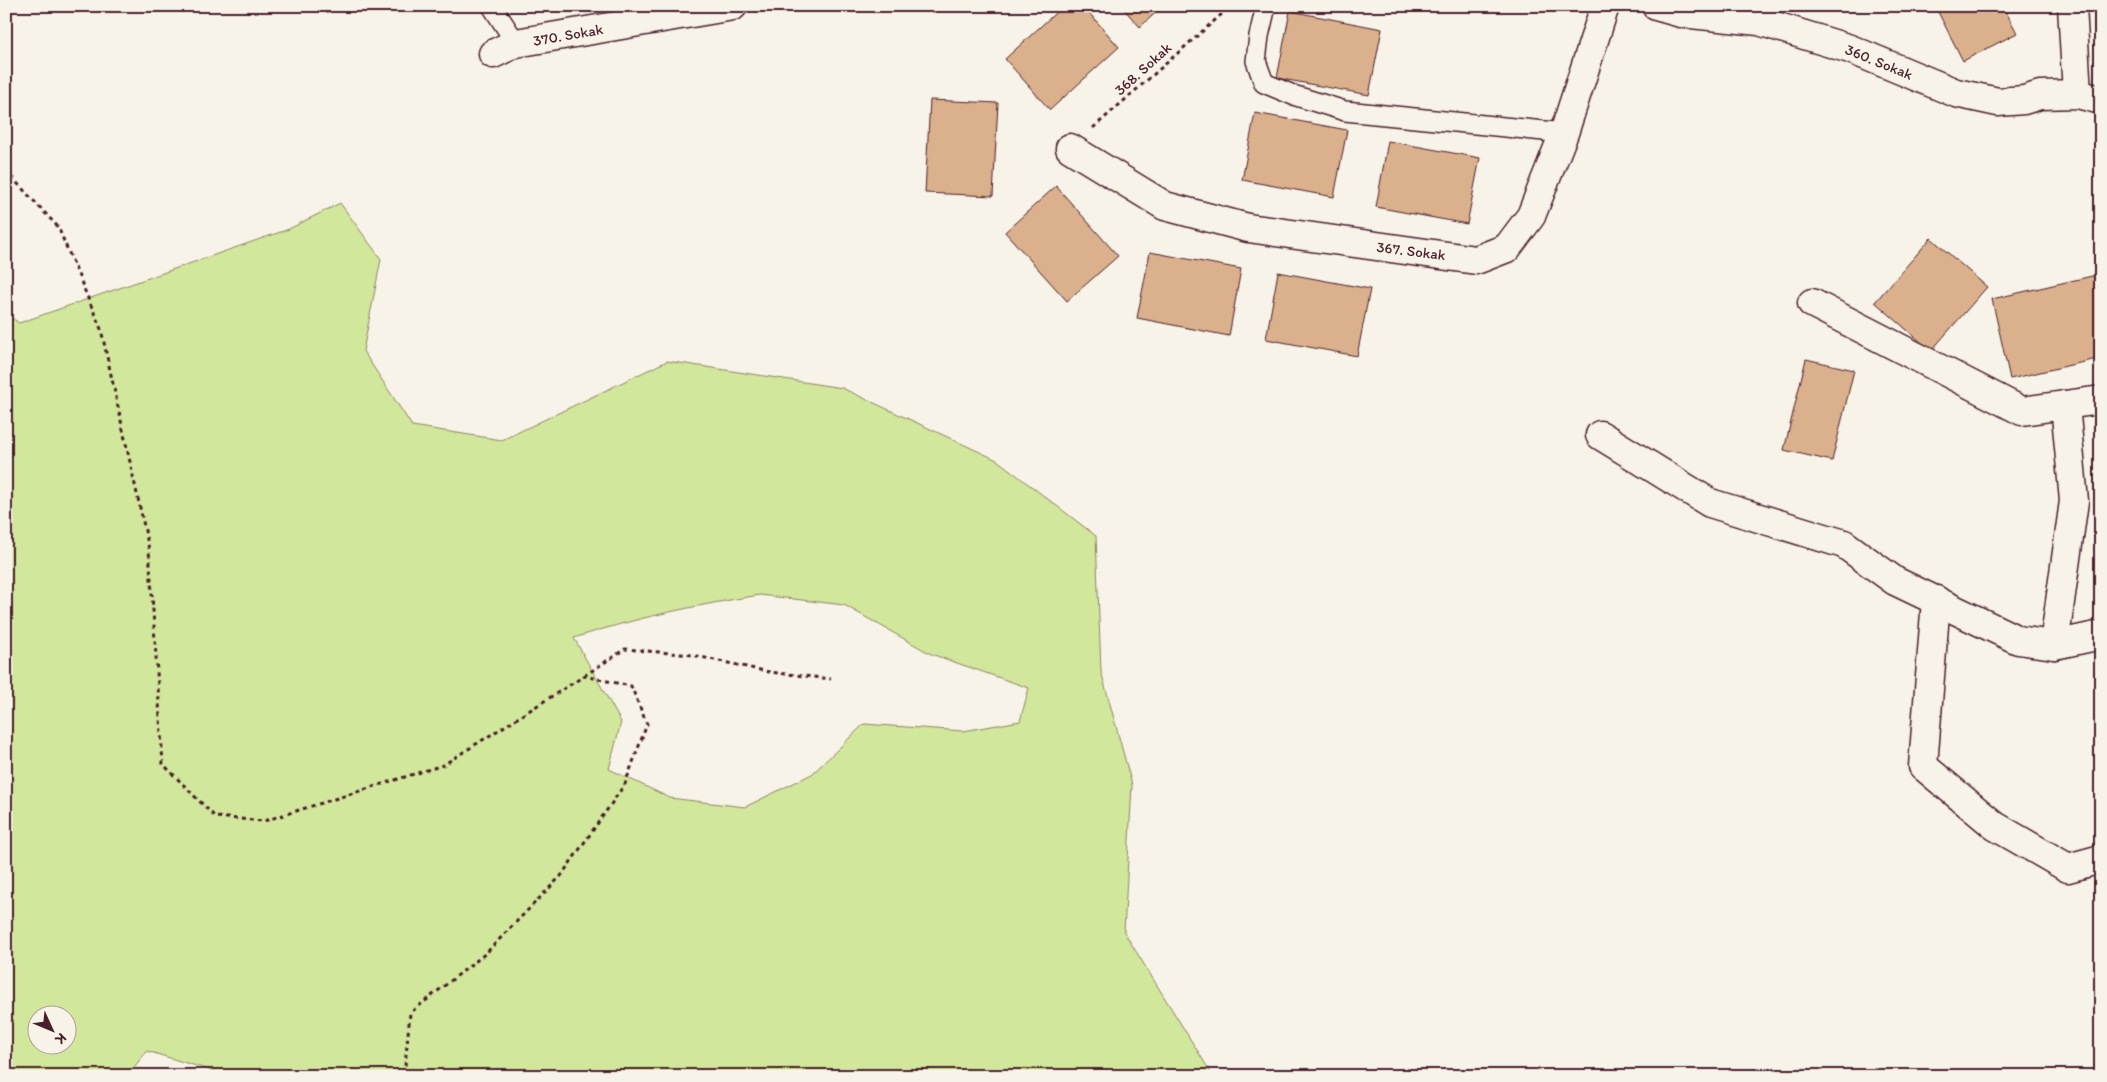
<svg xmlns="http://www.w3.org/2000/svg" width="2107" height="1082" font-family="Itim,sans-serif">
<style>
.green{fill:#d1e79b;stroke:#8e8363;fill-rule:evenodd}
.building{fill:#dbb08c;stroke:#4a1f2b}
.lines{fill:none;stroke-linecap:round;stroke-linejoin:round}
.service-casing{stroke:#4a1f2b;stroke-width:22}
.minor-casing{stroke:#4a1f2b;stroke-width:31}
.path{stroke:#4a1f2b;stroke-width:3;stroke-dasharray:4 4;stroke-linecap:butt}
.service{stroke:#f7f3e8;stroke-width:19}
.minor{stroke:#f7f3e8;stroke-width:28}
.labels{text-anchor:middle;stroke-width:4;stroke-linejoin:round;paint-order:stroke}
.street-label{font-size:15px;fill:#4a1f2b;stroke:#f7f3e8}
</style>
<rect width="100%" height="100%" fill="#f7f3e8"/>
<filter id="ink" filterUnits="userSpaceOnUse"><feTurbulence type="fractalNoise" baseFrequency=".02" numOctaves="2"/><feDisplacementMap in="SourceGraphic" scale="10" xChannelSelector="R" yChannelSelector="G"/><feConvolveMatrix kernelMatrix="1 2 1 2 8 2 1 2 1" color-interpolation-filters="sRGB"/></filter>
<g filter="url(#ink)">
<path class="green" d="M340,203l41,56 -18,92 49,75 90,14 165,-79 175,27 155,72 99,76 5,135 31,114 -8,147 89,144h-984l-82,-25 -20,25h-121v-762l13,9 270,-94zM760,595l84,10 87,49 98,34 -9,33 -57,10 -99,-7 -52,50 -67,33 -75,-9 -61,-29 12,-47 -47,-84c61,-20 123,-33 186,-43zM38,1014h30v30h-30z"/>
<g class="building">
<path d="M1063,6h20l36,41 -69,63 -45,-51z"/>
<path d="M1121,6h42l-23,21z"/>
<path d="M1935,6h68l14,27 -54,28z"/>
<path d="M1290,11l92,18 -13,66 -92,-17z"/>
<path d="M930,100l68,3 -5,93 -68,-3z"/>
<path d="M1255,113l92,17 -13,67 -92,-17z"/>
<path d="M1388,141l92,17 -13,66 -91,-17z"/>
<path d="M1056,186l62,70 -51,45 -62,-69z"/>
<path d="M1931,238l56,49 -56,64 -56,-49z"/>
<path d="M1150,252l91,17 -12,67 -92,-18z"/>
<path d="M1278,272l92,17 -13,67 -91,-17z"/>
<path d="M2101,274v84l-91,21 -18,-80z"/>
<path d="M1806,359l48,11 -22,91 -48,-11z"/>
</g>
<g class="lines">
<defs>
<g id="service">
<path d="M492,6l24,37"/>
<path d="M1266,6l-7,30 -3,25 8,22 29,12 52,16 219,22"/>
</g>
<g id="minor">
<path d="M1656,6l25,7 78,8 91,28 106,44 42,9 26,-2 16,-5 37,-1 24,6"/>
<path d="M2072,6l5,88"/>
<path d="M493,54l23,-11 217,-37"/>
<path d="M1070,148l95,58 83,22 228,32 31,-12 24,-32 33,-83 41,-127"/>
<path d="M1812,303l210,108 79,-11"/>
<path d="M1600,435l110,68 134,41 51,37 123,59 36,5 47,-10"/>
<path d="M1936,600l-13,166 72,60 73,42 33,-9"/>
<path d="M2054,645l20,-144 -9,-96"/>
</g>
</defs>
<use href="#service" class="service-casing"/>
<use href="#minor" class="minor-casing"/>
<g class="path">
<path d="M1093,128l138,-122"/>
<path d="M6,171l52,56 43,102 48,220 14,215 52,53 49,4 179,-56 141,-89 47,10 16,38 -22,60 -64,92 -75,77 -76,60 -6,63"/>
<path d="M584,676l41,-27 67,6 77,17 62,7"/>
</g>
<use href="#service" class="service"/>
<use href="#minor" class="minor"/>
</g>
</g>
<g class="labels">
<g class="street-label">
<text transform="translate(568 35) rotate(-10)" y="5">370. Sokak</text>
<text transform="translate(1879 62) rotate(22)" y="5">360. Sokak</text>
<text transform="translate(1143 69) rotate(-42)" y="5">368. Sokak</text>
<text transform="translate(1411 251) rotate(7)" y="5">367. Sokak</text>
</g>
</g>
<rect width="2107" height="1082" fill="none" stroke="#f7f3e8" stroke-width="25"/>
<rect x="12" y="12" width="2082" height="1057" fill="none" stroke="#4a1f2b" stroke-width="2" filter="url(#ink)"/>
<g transform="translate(52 1030) rotate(134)"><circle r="24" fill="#f7f3e8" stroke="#b29e9c"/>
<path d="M0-4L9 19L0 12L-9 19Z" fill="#4a1f2b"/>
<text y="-8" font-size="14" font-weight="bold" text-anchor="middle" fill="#4a1f2b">K</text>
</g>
</svg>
